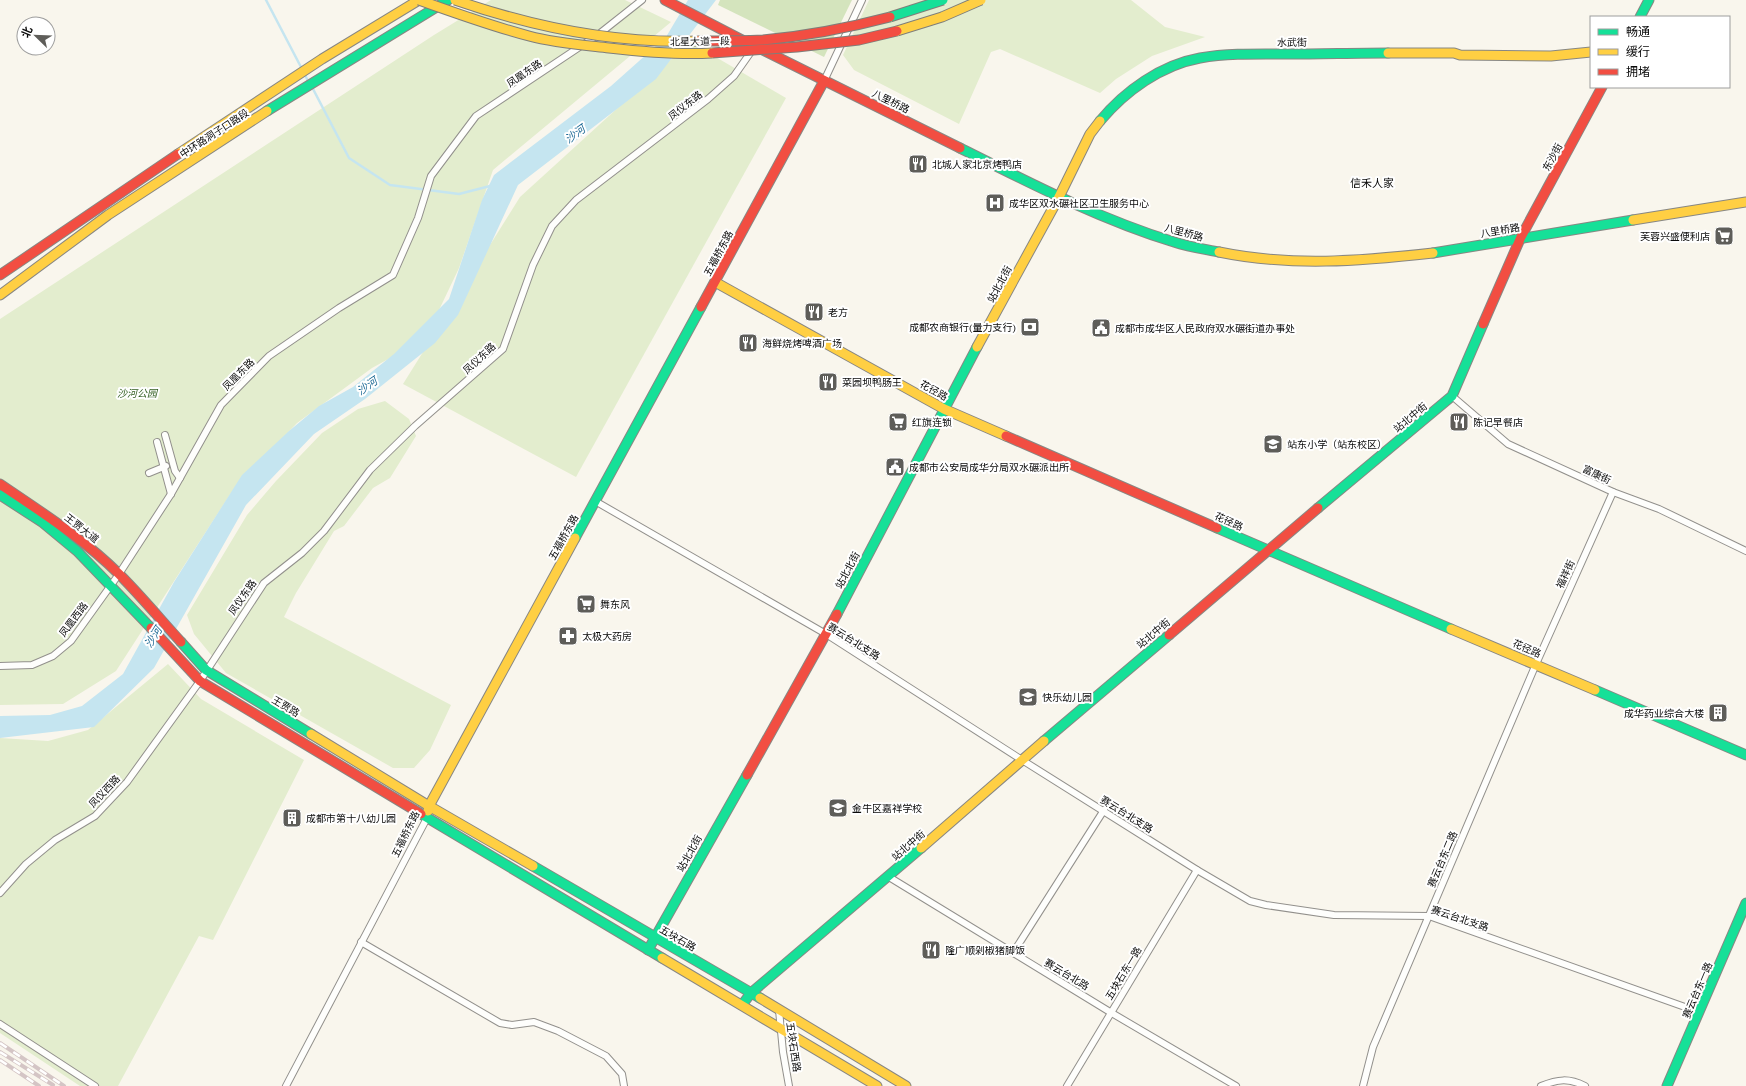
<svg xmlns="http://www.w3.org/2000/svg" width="1746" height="1086" font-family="'PT Serif','Noto Sans SC',serif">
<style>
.green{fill:#e3edce}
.forest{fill:#d4e4bd}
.water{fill:#c5e5f0}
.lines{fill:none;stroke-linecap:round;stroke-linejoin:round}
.stream{stroke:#c5e5f0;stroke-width:2.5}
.street-casing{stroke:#92908c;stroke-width:8}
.fast-casing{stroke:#888783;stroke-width:11}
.slow-casing{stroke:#888783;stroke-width:11}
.jam-casing{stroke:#888783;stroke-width:11}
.street{stroke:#fefefc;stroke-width:6}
.fast{stroke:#16e098;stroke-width:9}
.slow{stroke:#ffcf43;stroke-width:9}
.jam{stroke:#f24e42;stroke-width:9}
.rail-casing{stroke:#d4c5c5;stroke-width:4}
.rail{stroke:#fff;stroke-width:2.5;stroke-dasharray:8;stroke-linecap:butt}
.fast-bridge-casing{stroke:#7f7e7a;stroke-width:11;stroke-linecap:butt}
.slow-bridge-casing{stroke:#7f7e7a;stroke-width:11;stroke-linecap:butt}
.jam-bridge-casing{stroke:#7f7e7a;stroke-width:11;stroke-linecap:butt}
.fast-bridge{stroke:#16e098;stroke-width:9}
.slow-bridge{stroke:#ffcf43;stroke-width:9}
.jam-bridge{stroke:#f24e42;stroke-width:9}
.labels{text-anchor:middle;stroke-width:4;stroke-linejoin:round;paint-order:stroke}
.street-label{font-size:10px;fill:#0a0a0a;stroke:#fff}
.poi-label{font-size:10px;fill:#0a0a0a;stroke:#fff;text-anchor:start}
.park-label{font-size:10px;font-style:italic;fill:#305d1f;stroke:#fff}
.water-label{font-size:11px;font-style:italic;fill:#1b6894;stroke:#fff}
.neighbourhood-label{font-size:11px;fill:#0a0a0a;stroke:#fff}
</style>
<rect width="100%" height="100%" fill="#f9f6ed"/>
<g class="green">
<path d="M491,0h134l46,22 -178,148 -34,98 -20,42 -47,47 -20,11 -75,55 -66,70 -115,178 -53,33 -63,1v-386l434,-284z"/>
<path d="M869,0h262l34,27 40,10 -53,19 -36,23 -16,14 -100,-44 -9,3 -32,72 -105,-54 -11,-15z"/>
<path d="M690,42l96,56 -210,379 -173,-93 117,-187z"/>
<path d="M385,401l24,18 7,17 -26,42 -17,10 -29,38 -10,5 -38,62 -12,24 167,88 -21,45 -16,18h-21l-167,-95 -32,-39 -7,-19 60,-100 29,-34 46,-48 36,-24z"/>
<path d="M168,664l33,35 103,61 -91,180 -14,-4 -81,150h-38l-80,-53v-295l48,3 40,-11z"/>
</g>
<path class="forest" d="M720,0h132l-28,57 -106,-52z"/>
<path class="water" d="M688,0h28l-60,79 -138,106 -60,130 -23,28 -70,56 -51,35 -68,71 -92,163 -60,59 -94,11v-22l50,-1 32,-9 41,-32 51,-92 68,-107 47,-44 30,-25 34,-19 41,-33 55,-55 33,-99 12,-25 117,-89 55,-49z"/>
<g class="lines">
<g class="stream">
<path d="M266,0l36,69"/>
<path d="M304,73l5,10"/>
<path d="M312,87l37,71 41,27 69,9 31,-8"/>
</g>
<defs>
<g id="street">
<path d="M824,81l38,-81"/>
<path d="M1452,396l56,48 105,48 46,17 87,42"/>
<path d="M165,435l10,36 5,7"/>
<path d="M157,442l14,52"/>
<path d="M149,473l17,-7"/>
<path d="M595,501l231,133 196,126 175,110 53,31 16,4 68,10 95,1 270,96"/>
<path d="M0,666l32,-1 21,-9 18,-15 48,-67 52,-80 50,-89 48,-49 70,-48 54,-33 25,-57 13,-42 45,-60 123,-82 43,-34"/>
<path d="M889,877l221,135 126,74"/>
<path d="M0,893l26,-29 29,-24 40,-24 32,-34 73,-101 64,-98 38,-30 22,-22 46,-61 45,-44 88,-77 30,-84 19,-39 24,-26 132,-101 26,-23 19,-27"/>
<path d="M361,942l139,81 12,2 22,-3 24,9 48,25 16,18 2,12"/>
<path d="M1013,953l91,-143"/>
<path d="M779,1010l4,42 6,34"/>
<path d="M0,1024l95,62"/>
<path d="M286,1086l141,-268"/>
<path d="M1067,1086l130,-216"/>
<path d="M1363,1086l10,-39 163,-383 77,-172"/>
<path d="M1541,1086c17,-7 28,-8 44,0"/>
</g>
<g id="fast">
<path d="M1640,17l9,-17"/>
<path d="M267,111l181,-111"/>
<path d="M1100,121c25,-30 61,-56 100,-63 29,-5 59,-4 88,-4 33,0 67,-1 100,-1"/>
<path d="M960,148c70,35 139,71 214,94 15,5 30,7 45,10"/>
<path d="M1433,253l200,-33"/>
<path d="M0,495l42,27 35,29 74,77"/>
<path d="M1318,508l134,-112 31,-72"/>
<path d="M1217,528l234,101"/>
<path d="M575,538l126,-231"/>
<path d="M837,614l140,-267"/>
<path d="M181,642l25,28 105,64"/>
<path d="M1595,690l151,65"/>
<path d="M1044,741l125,-106"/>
<path d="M421,814l241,144"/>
<path d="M533,866l227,132"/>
<path d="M648,950l99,-175"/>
<path d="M742,1005l9,-12 170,-145"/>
<path d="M1667,1086l79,-183"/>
</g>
<g id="slow">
<path d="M1388,53h66l6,2 91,1 40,-4"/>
<path d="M178,154l144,-95 97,-59"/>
<path d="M1633,220l113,-18"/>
<path d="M1219,252c73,15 141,9 214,1"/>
<path d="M715,282l229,127 62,27"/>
<path d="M0,295l108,-80 159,-104"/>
<path d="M977,347l82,-150 31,-63 10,-13"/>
<path d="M1451,629l144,61"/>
<path d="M311,734l118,72 104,60"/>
<path d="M428,811l1,-5 146,-268"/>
<path d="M921,848l123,-107"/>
<path d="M662,958l215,128"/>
<path d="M760,998l146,88"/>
</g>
<g id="jam">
<path d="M665,0l77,40"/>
<path d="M761,49l199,99"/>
<path d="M0,275l178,-121"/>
<path d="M701,307l123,-226"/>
<path d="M1483,324l38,-87 81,-150"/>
<path d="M1006,436l211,92"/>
<path d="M0,484c41,28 84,55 119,90 22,22 41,45 62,68"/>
<path d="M151,628l49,53 221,133"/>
<path d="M1169,635l149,-127"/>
<path d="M747,775l90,-161"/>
</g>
</defs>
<use href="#street" class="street-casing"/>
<use href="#fast" class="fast-casing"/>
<use href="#slow" class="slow-casing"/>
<use href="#jam" class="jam-casing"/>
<use href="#street" class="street"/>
<use href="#fast" class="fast"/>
<use href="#slow" class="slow"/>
<use href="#jam" class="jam"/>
<defs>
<g id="rail">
<path d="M0,1043l64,43"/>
<path d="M0,1052l53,33"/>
<path d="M0,1060l39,26"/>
</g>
</defs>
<use href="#rail" class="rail-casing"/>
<use href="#rail" class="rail"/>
<defs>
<path id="fast-bridge" d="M890,17l53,-17"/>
<g id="slow-bridge">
<path d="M419,0c36,13 72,26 110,36 26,7 53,9 80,12 35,4 69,7 103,5"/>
<path d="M455,0c78,27 160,44 243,41"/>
<path d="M897,31l45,-14 39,-17"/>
</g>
<g id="jam-bridge">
<path d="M698,41c21,0 43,0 65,-1 42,-4 85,-12 127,-23"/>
<path d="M712,53l85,-6 62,-7 38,-9"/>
</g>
</defs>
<use href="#fast-bridge" class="fast-bridge-casing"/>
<use href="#slow-bridge" class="slow-bridge-casing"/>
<use href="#jam-bridge" class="jam-bridge-casing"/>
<use href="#fast-bridge" class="fast-bridge"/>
<use href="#slow-bridge" class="slow-bridge"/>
<use href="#jam-bridge" class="jam-bridge"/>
</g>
<defs>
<symbol id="restaurant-square" viewBox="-11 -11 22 22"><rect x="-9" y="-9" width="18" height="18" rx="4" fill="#5e5d59" stroke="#fff"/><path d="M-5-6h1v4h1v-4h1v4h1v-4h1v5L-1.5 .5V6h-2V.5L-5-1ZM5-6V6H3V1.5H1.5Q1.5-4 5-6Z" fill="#fff"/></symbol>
<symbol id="hospital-square" viewBox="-11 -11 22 22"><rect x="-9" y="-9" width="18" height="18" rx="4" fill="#5e5d59" stroke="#fff"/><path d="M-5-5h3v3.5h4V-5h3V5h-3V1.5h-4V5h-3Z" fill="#fff"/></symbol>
<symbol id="supermarket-square" viewBox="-11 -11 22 22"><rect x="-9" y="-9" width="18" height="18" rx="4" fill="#5e5d59" stroke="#fff"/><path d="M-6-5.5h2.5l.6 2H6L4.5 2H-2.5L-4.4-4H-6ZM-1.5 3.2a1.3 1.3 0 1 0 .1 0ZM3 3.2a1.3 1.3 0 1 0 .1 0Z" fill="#fff"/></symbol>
<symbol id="bank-square" viewBox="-11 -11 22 22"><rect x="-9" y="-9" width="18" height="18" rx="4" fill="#5e5d59" stroke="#fff"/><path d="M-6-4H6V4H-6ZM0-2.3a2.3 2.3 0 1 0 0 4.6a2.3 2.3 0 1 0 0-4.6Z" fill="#fff"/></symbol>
<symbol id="civic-square" viewBox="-11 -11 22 22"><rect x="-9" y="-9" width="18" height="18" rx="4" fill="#5e5d59" stroke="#fff"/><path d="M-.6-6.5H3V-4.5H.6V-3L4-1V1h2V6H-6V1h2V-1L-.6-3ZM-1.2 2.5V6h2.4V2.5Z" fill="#fff"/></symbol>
<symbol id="school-square" viewBox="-11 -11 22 22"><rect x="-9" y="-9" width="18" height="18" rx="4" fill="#5e5d59" stroke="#fff"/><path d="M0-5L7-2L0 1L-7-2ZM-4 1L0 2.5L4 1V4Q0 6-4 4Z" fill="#fff"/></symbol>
<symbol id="pharmacy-square" viewBox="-11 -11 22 22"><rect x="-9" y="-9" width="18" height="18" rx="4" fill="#5e5d59" stroke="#fff"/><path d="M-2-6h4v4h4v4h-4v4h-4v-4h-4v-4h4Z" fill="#fff"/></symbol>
<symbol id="building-square" viewBox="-11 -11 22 22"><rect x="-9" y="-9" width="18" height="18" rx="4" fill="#5e5d59" stroke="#fff"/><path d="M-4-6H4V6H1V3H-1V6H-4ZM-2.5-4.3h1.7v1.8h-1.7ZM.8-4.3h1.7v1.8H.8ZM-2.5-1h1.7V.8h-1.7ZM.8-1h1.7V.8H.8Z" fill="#fff"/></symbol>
</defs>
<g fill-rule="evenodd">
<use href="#restaurant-square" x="907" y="153" width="22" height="22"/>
<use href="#hospital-square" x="984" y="192" width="22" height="22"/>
<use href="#supermarket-square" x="1713" y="225" width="22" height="22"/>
<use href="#restaurant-square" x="803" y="301" width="22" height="22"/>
<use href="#bank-square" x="1019" y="316" width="22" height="22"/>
<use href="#civic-square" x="1090" y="317" width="22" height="22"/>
<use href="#restaurant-square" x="737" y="332" width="22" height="22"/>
<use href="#restaurant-square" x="817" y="371" width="22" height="22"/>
<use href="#supermarket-square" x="887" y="411" width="22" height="22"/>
<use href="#restaurant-square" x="1448" y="411" width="22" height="22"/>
<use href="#school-square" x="1262" y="433" width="22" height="22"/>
<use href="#civic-square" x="884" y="456" width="22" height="22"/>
<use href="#supermarket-square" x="575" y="593" width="22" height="22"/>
<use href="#pharmacy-square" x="557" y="625" width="22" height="22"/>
<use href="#school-square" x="1017" y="686" width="22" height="22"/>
<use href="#building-square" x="1707" y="702" width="22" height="22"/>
<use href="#school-square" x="827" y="797" width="22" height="22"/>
<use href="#building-square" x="281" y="807" width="22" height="22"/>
<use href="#restaurant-square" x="920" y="939" width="22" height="22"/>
</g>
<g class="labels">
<g class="street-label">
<text transform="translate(700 41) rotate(-1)" y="4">北星大道一段</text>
<text transform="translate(1292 42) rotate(-1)" y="4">水武街</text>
<text transform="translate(524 73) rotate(-34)" y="4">凤凰东路</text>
<text transform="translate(891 101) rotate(26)" y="4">八里桥路</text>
<text transform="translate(685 105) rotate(-38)" y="4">凤仪东路</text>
<text transform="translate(214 133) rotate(-33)" y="4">中环路洞子口路段</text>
<text transform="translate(1552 157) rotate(-62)" y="4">东沙街</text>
<text transform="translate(1500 230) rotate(-10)" y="4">八里桥路</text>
<text transform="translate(1184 232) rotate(15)" y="4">八里桥路</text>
<text transform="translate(718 253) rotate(-62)" y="4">五福桥东路</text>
<text transform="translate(999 284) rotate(-62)" y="4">站北北街</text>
<text transform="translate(479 358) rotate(-43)" y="4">凤仪东路</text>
<text transform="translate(238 374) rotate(-45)" y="4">凤凰东路</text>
<text transform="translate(934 390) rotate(29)" y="4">花径路</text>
<text transform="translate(1410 417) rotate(-40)" y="4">站北中街</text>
<text transform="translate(1597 474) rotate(25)" y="4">富康街</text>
<text transform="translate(1229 521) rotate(24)" y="4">花径路</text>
<text transform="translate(82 528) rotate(38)" y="4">王贾大道</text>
<text transform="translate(563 537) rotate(-61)" y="4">五福桥东路</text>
<text transform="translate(847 570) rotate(-62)" y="4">站北北街</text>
<text transform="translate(1565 574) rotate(-66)" y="4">福祥街</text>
<text transform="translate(242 597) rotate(-55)" y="4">凤仪东路</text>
<text transform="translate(73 619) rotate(-53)" y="4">凤凰西路</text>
<text transform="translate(1153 633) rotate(-40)" y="4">站北中街</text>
<text transform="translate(854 641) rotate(32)" y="4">赛云台北支路</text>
<text transform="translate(1527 648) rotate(23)" y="4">花径路</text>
<text transform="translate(286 706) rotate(31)" y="4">王贾路</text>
<text transform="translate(104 791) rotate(-47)" y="4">凤仪西路</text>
<text transform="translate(1127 814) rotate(32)" y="4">赛云台北支路</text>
<text transform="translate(405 834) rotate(-64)" y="4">五福桥东路</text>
<text transform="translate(908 845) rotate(-41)" y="4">站北中街</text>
<text transform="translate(689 853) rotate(-61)" y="4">站北北街</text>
<text transform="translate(1442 859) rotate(-67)" y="4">赛云台东二路</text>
<text transform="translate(1460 918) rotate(18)" y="4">赛云台北支路</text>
<text transform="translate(678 938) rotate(30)" y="4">五块石路</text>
<text transform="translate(1123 973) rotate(-59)" y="4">五块石东一路</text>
<text transform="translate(1067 974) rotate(31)" y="4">赛云台北路</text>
<text transform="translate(1697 990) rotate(-67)" y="4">赛云台东一路</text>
<text transform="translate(794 1047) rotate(82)" y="4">五块石西路</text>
</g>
<g class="poi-label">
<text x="932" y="168">北城人家北京烤鸭店</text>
<text x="1009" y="207">成华区双水碾社区卫生服务中心</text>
<text x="1710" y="240" text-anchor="end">芙蓉兴盛便利店</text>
<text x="828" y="316">老方</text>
<text x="1016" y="331" text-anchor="end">成都农商银行(量力支行)</text>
<text x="1115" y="332">成都市成华区人民政府双水碾街道办事处</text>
<text x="762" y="347">海鲜烧烤啤酒广场</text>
<text x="842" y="386">菜园坝鸭肠王</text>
<text x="912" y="426">红旗连锁</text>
<text x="1473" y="426">陈记早餐店</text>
<text x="1287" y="448">站东小学（站东校区）</text>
<text x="909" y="471">成都市公安局成华分局双水碾派出所</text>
<text x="600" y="608">舞东风</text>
<text x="582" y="640">太极大药房</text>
<text x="1042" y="701">快乐幼儿园</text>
<text x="1704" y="717" text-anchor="end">成华药业综合大楼</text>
<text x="852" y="812">金牛区嘉祥学校</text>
<text x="306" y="822">成都市第十八幼儿园</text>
<text x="945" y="954">隆广顺剁椒猪脚饭</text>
</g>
<g class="park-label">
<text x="137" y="397">沙河公园</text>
</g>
<g class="water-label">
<text transform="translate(575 134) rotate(-36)" y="4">沙河</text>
<text transform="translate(367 386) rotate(-35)" y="4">沙河</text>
<text transform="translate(153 637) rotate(-58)" y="4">沙河</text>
</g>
<g class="neighbourhood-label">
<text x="1372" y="187">信禾人家</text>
</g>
</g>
<rect x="1590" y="16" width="140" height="72" fill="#ffffff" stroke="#9d9d9d"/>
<rect x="1598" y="29" width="20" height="6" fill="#16e098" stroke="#9d9d9d"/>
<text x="1626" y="36" font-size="12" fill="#0a0a0a">畅通</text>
<rect x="1598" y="49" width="20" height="6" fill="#ffcf43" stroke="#9d9d9d"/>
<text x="1626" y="56" font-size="12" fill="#0a0a0a">缓行</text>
<rect x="1598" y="69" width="20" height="6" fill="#f24e42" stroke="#9d9d9d"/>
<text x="1626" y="76" font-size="12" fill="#0a0a0a">拥堵</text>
<g transform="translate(36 36) rotate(293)"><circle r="19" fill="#ffffff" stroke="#9d9d9d"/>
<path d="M0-3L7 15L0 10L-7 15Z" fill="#5e5d59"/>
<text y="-6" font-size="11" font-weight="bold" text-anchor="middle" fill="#0a0a0a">北</text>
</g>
</svg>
